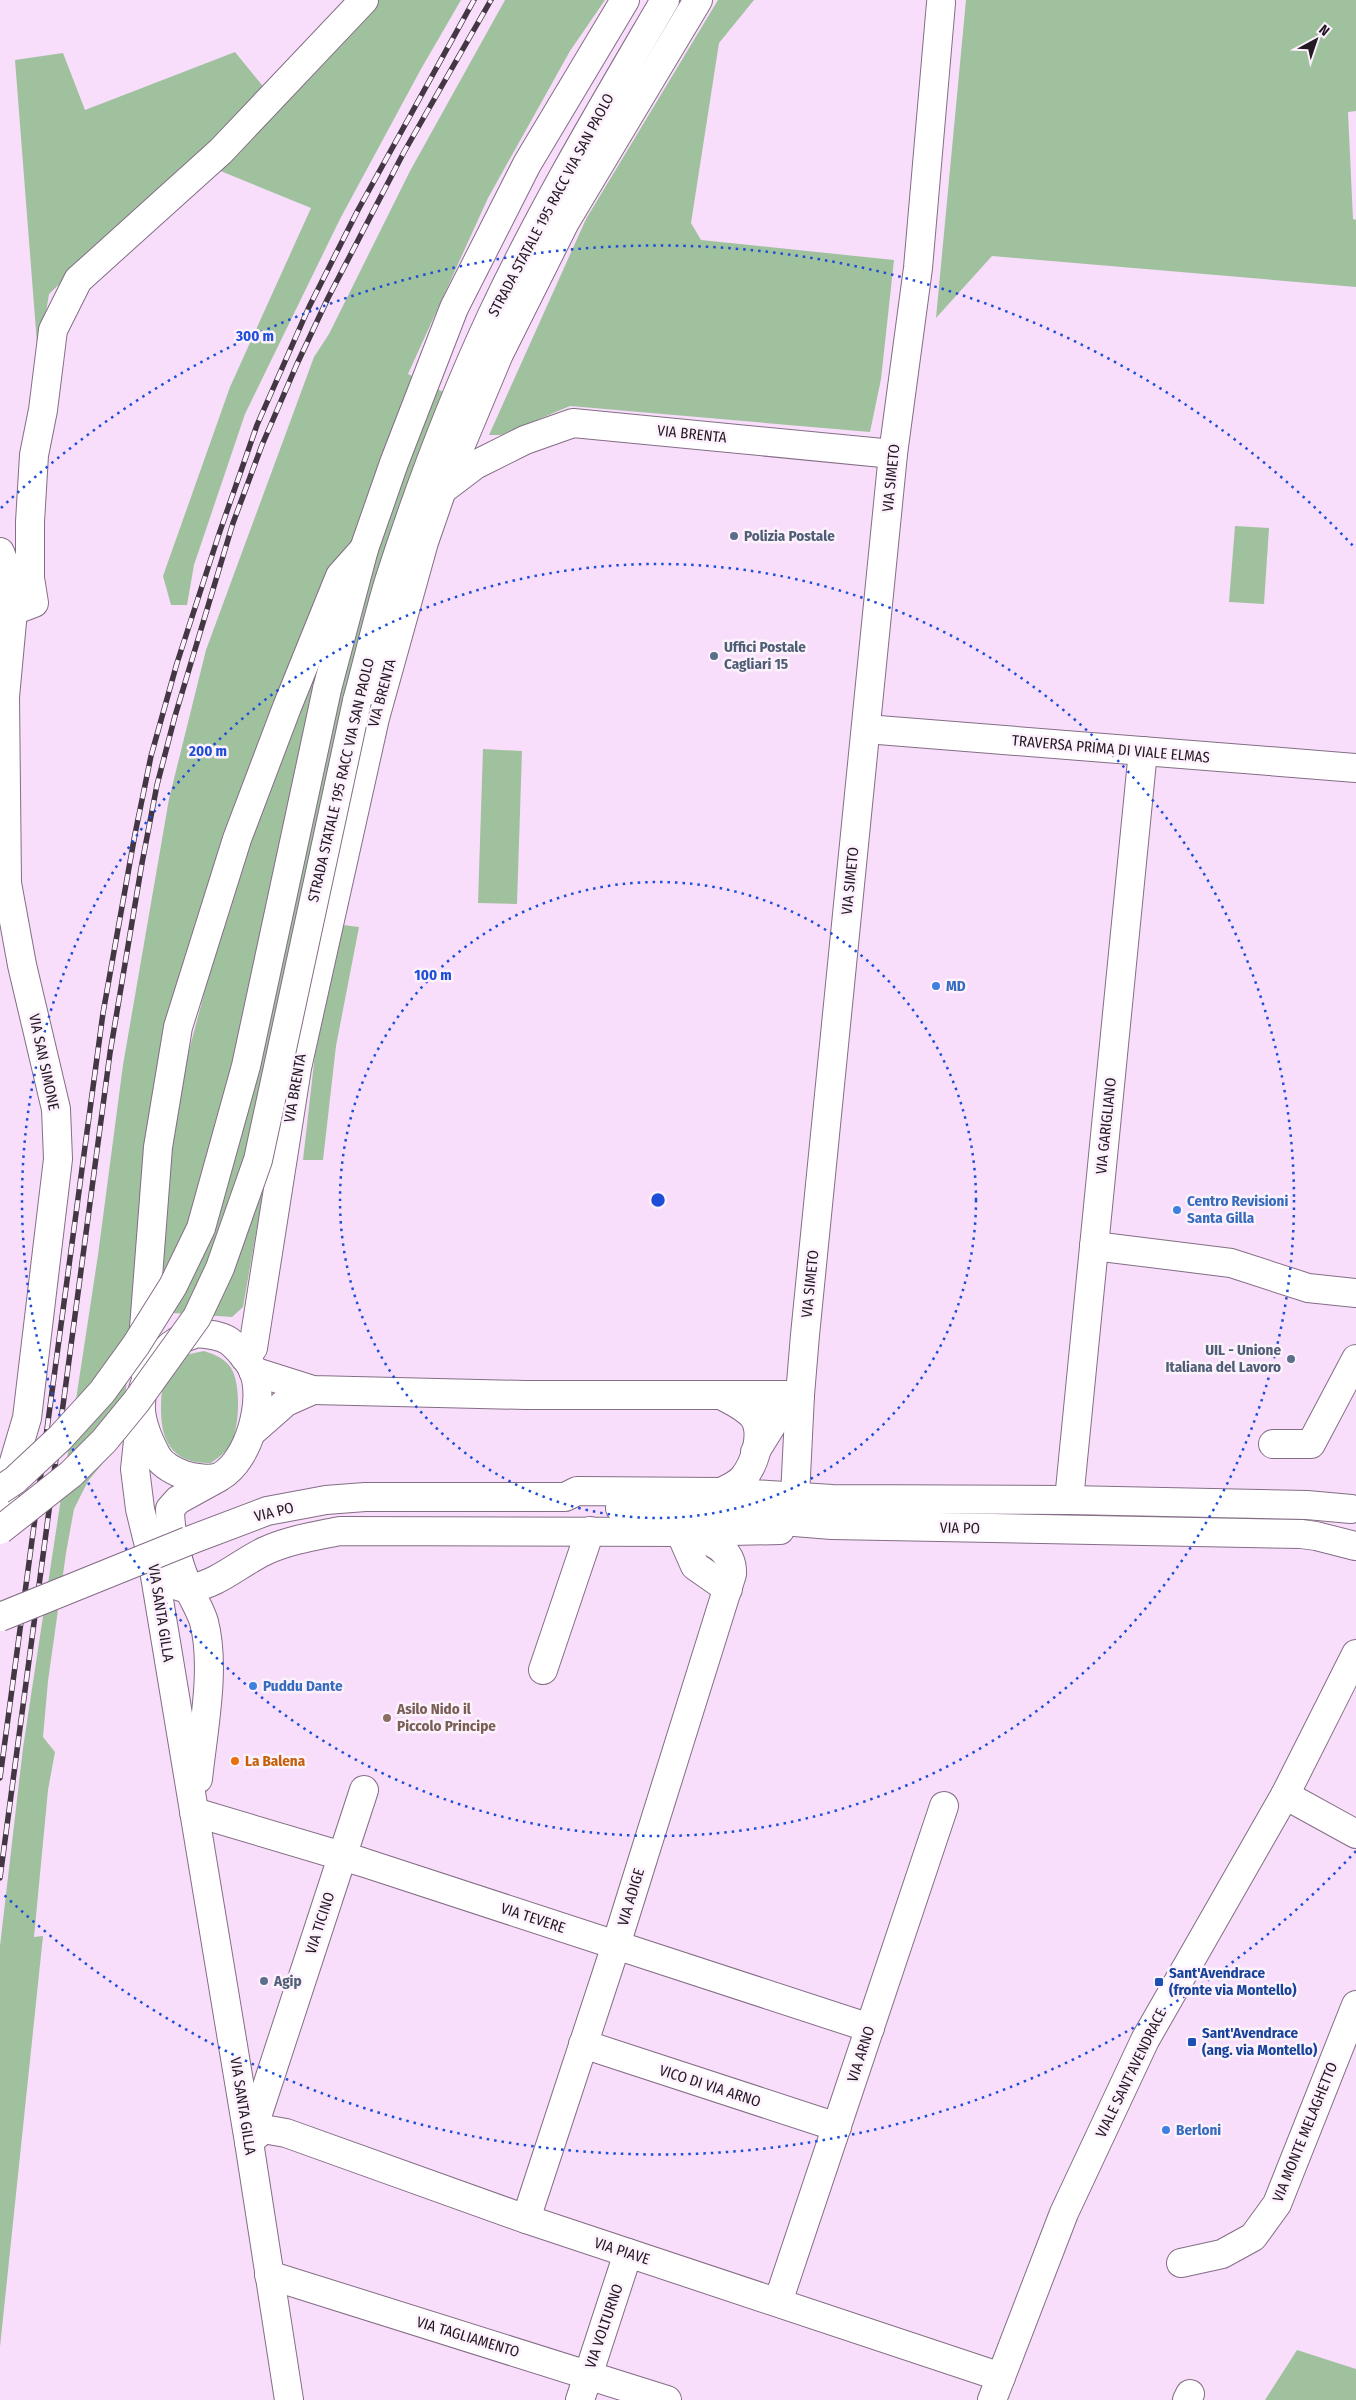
<svg xmlns="http://www.w3.org/2000/svg" width="1356" height="2400" font-family="'Fira Sans Condensed',sans-serif">
<style>
.green{fill:#a0c19e}
.lines{fill:none;stroke-linecap:round;stroke-linejoin:round}
.minor-casing{stroke:#846d86;stroke-width:30}
.major-casing{stroke:#846d86;stroke-width:30}
.highway-casing{stroke:#846d86;stroke-width:30}
.minor{stroke:#fff;stroke-width:28}
.major{stroke:#fff;stroke-width:28}
.highway{stroke:#fff;stroke-width:28}
.rail-casing{stroke:#433744;stroke-width:5.5}
.rail{stroke:#fcf1fc;stroke-width:4;stroke-dasharray:11;stroke-linecap:butt}
.major-bridge-casing{stroke:#846d86;stroke-width:30;stroke-linecap:butt}
.highway-bridge-casing{stroke:#846d86;stroke-width:30;stroke-linecap:butt}
.major-bridge{stroke:#fff;stroke-width:28}
.highway-bridge{stroke:#fff;stroke-width:28}
.ring{fill:none;stroke:#1d4ed8;stroke-width:2.5;stroke-dasharray:2.5 5}
.service-dot{fill:#5c6f8a;stroke:#fcf1fc;stroke-width:2}
.shop-dot{fill:#3f7fe0;stroke:#fcf1fc;stroke-width:2}
.education-dot{fill:#8d6e63;stroke:#fcf1fc;stroke-width:2}
.food-dot{fill:#e8710a;stroke:#fcf1fc;stroke-width:2}
.transit-dot{fill:#1a4fb4;stroke:#fcf1fc;stroke-width:2}
.labels{text-anchor:middle;stroke-width:5;stroke-linejoin:round;paint-order:stroke}
.street-label{font-size:15px;fill:#221923;stroke:#fcf1fc}
.service-label{font-size:15px;font-weight:bold;fill:#4e5e75;stroke:#fcf1fc;text-anchor:start}
.shop-label{font-size:15px;font-weight:bold;fill:#366cbe;stroke:#fcf1fc;text-anchor:start}
.education-label{font-size:15px;font-weight:bold;fill:#785e54;stroke:#fcf1fc;text-anchor:start}
.food-label{font-size:15px;font-weight:bold;fill:#c56008;stroke:#fcf1fc;text-anchor:start}
.transit-label{font-size:15px;font-weight:bold;fill:#164399;stroke:#fcf1fc;text-anchor:start}
.centre{fill:#1d4ed8;stroke:#fcf1fc;stroke-width:2.5}
.ring-label{font-size:15px;text-anchor:middle;font-weight:bold;fill:#1d4ed8;stroke:#fcf1fc;stroke-width:5;stroke-linejoin:round;paint-order:stroke}
</style>
<rect width="100%" height="100%" fill="#f8defa"/>
<g class="green">
<path d="M353,0h108l-40,69 -81,150 -95,195 -51,151 -7,40h-16l-8,-29 67,-189 81,-179 -93,-38 -108,66 -61,58 -8,48 -4,2 -22,-284 48,-7 22,57 150,-58 31,38z"/>
<path d="M505,0h100l-35,51 -82,147 -80,176 57,29 -186,699 -36,205 -11,10 -59,-4 -13,-57 4,-79 23,-119 17,-64 -24,-5 -41,295 -20,160 -31,37 -14,28 -8,44 -18,128 -5,56 12,15 -7,38 -14,147 9,-1 -43,411v-401l23,-198 75,-493 25,-190 46,-266 37,-149 108,-293 15,-23 81,-163z"/>
<path d="M718,0h36l-35,43 -28,180 10,17 193,20 -13,119 -11,53 -300,-26 -69,29h-12l97,-216z"/>
<path d="M966,0h390v111l-8,1 5,107 3,1v67l-364,-31 -56,62z"/>
<path d="M1235,526l34,2 -5,76 -35,-2z"/>
<path d="M483,749l39,2 -5,153 -39,-1z"/>
<path d="M343,925l16,2 -23,119 -13,114h-20l12,-106z"/>
<path d="M204,1351c9,3 17,6 24,13 14,14 12,63 3,80 -4,7 -13,14 -20,19 -35,1 -50,-18 -50,-53 0,-8 0,-18 3,-26 4,-10 14,-20 21,-29z"/>
<path d="M1297,2350l59,19v31h-91z"/>
</g>
<g class="lines">
<defs>
<g id="minor">
<path d="M0,552l9,23 4,36 -8,86 2,186 15,82 34,144 2,50 -31,259 -27,91"/>
<path d="M13,611l21,-8 -4,-25v-56l4,-67 9,-45 10,-80 25,-50 143,-129 143,-151"/>
<path d="M866,729l490,39"/>
<path d="M1094,1246l137,17 77,25 48,5"/>
<path d="M196,1333c11,1 24,2 33,8 8,6 20,20 24,29 13,29 -4,90 -32,106 -9,5 -28,2 -37,-1 -10,-4 -22,-10 -27,-19 -18,-33 -24,-59 -2,-92 6,-8 12,-17 21,-22 6,-4 14,-6 20,-9z"/>
<path d="M245,1358l8,-10 44,-280 78,-350 49,-176 18,-52 33,-25 50,-25 48,-17 320,31"/>
<path d="M253,1371l60,19 212,5h275"/>
<path d="M721,1395c11,6 23,11 32,21 12,16 2,48 -10,62 -6,7 -14,10 -22,14"/>
<path d="M141,1413l-6,56 5,40 12,49 97,584 40,258"/>
<path d="M253,1431l33,-29 27,-12"/>
<path d="M1273,1444h38l45,-85"/>
<path d="M755,1452l25,-40 20,-17"/>
<path d="M795,1496l5,-101 5,-60 88,-881 25,-186 23,-265"/>
<path d="M1069,1500l74,-749"/>
<path d="M680,1532l15,34 33,23"/>
<path d="M152,1558c9,13 18,31 37,30 27,-2 52,-26 76,-37 24,-11 50,-15 75,-20l346,1 94,-2"/>
<path d="M543,1670l47,-139"/>
<path d="M198,1779c5,-48 18,-111 6,-157 -4,-13 -11,-23 -16,-35 -10,-23 -18,-53 -18,-78l8,-9 40,-22"/>
<path d="M1285,1795l71,39"/>
<path d="M194,1812l168,50 508,166"/>
<path d="M583,2044l254,83"/>
<path d="M250,2138l114,-348"/>
<path d="M249,2142l14,-13 23,4 240,86 475,158"/>
<path d="M526,2219l90,-274 116,-371c1,-28 -25,-34 -46,-42"/>
<path d="M1181,2263l41,-9 31,-17 24,-33 79,-199"/>
<path d="M269,2275l398,125"/>
<path d="M778,2302l166,-496"/>
<path d="M580,2400l48,-147"/>
<path d="M1187,2400l3,-6"/>
</g>
<g id="major">
<path d="M620,1508l212,17 469,9 15,2 39,10"/>
<path d="M188,1541l79,-30 59,-11 39,-3h200l12,-6 144,1 111,7 237,1 238,5 44,4"/>
<path d="M992,2400l72,-187 81,-173 140,-245 71,-141"/>
</g>
<g id="highway">
<path d="M442,490l57,-136 66,-132 133,-222"/>
<path d="M327,689l37,-140 30,-86 60,-155 73,-144 98,-164"/>
<path d="M357,701c11,-40 20,-80 32,-120 29,-90 63,-180 103,-266 51,-109 113,-212 173,-315"/>
<path d="M146,1377l-4,-23 16,-207 20,-120 59,-188 50,-132 53,-131 24,-27"/>
</g>
</defs>
<use href="#minor" class="minor-casing"/>
<use href="#major" class="major-casing"/>
<use href="#highway" class="highway-casing"/>
<use href="#minor" class="minor"/>
<use href="#major" class="major"/>
<use href="#highway" class="highway"/>
<defs>
<g id="rail">
<path d="M0,1778l103,-765 32,-179 16,-78 26,-93 42,-129 38,-109 52,-118 49,-97 116,-210"/>
<path d="M0,1878l110,-825 32,-190 15,-78 18,-69 58,-193 29,-78 35,-81 31,-66 76,-146 87,-152"/>
</g>
</defs>
<use href="#rail" class="rail-casing"/>
<use href="#rail" class="rail"/>
<defs>
<path id="major-bridge" d="M0,1617l188,-76"/>
<g id="highway-bridge">
<path d="M0,1490l15,-10 45,-42 42,-46 34,-47 37,-59 28,-58 45,-162 81,-377"/>
<path d="M0,1530l71,-56 33,-33 32,-39 61,-85 23,-49 38,-108 99,-459"/>
</g>
</defs>
<use href="#major-bridge" class="major-bridge-casing"/>
<use href="#highway-bridge" class="highway-bridge-casing"/>
<use href="#major-bridge" class="major-bridge"/>
<use href="#highway-bridge" class="highway-bridge"/>
</g>
<g class="ring">
<circle cx="658" cy="1200" r="318"/>
<circle cx="658" cy="1200" r="636"/>
<path d="M1356 1851A954 954 0 0 1 1 1892M1 508A954 954 0 0 1 1356 549"/>
</g>
<g class="service-dot">
<circle cx="734" cy="536" r="5"/>
<circle cx="714" cy="656" r="5"/>
<circle cx="1291" cy="1359" r="5"/>
<circle cx="264" cy="1981" r="5"/>
</g>
<g class="shop-dot">
<circle cx="936" cy="986" r="5"/>
<circle cx="1177" cy="1210" r="5"/>
<circle cx="253" cy="1686" r="5"/>
<circle cx="1166" cy="2130" r="5"/>
</g>
<circle class="education-dot" cx="387" cy="1718" r="5"/>
<circle class="food-dot" cx="235" cy="1761" r="5"/>
<g class="transit-dot">
<rect x="1154" y="1977" width="10" height="10" rx="2.5"/>
<rect x="1187" y="2037" width="10" height="10" rx="2.5"/>
</g>
<g class="labels">
<g class="street-label">
<text transform="translate(551 205) rotate(-62)" y="5">STRADA STATALE 195 RACC VIA SAN PAOLO</text>
<text transform="translate(692 434) rotate(6)" y="5">VIA BRENTA</text>
<text transform="translate(891 478) rotate(-84)" y="5">VIA SIMETO</text>
<text transform="translate(382 693) rotate(-75)" y="5">VIA BRENTA</text>
<text transform="translate(1111 749) rotate(5)" y="5">TRAVERSA PRIMA DI VIALE ELMAS</text>
<text transform="translate(341 780) rotate(-77)" y="5">STRADA STATALE 195 RACC VIA SAN PAOLO</text>
<text transform="translate(850 881) rotate(-84)" y="5">VIA SIMETO</text>
<text transform="translate(44 1062) rotate(78)" y="5">VIA SAN SIMONE</text>
<text transform="translate(295 1088) rotate(-80)" y="5">VIA BRENTA</text>
<text transform="translate(1106 1126) rotate(-84)" y="5">VIA GARIGLIANO</text>
<text transform="translate(810 1284) rotate(-84)" y="5">VIA SIMETO</text>
<text transform="translate(274 1512) rotate(-14)" y="5">VIA PO</text>
<text transform="translate(960 1528) rotate(1)" y="5">VIA PO</text>
<text transform="translate(161 1613) rotate(81)" y="5">VIA SANTA GILLA</text>
<text transform="translate(631 1897) rotate(-73)" y="5">VIA ADIGE</text>
<text transform="translate(533 1918) rotate(18)" y="5">VIA TEVERE</text>
<text transform="translate(320 1923) rotate(-72)" y="5">VIA TICINO</text>
<text transform="translate(861 2054) rotate(-72)" y="5">VIA ARNO</text>
<text transform="translate(1131 2073) rotate(-64)" y="5">VIALE SANT'AVENDRACE</text>
<text transform="translate(710 2086) rotate(18)" y="5">VICO DI VIA ARNO</text>
<text transform="translate(243 2106) rotate(81)" y="5">VIA SANTA GILLA</text>
<text transform="translate(1305 2132) rotate(-68)" y="5">VIA MONTE MELAGHETTO</text>
<text transform="translate(622 2251) rotate(18)" y="5">VIA PIAVE</text>
<text transform="translate(604 2326) rotate(-71)" y="5">VIA VOLTURNO</text>
<text transform="translate(468 2337) rotate(17)" y="5">VIA TAGLIAMENTO</text>
</g>
<g class="service-label">
<text x="744" y="541">Polizia Postale</text>
<text x="724" y="652">Uffici Postale<tspan x="724" dy="17">Cagliari 15</tspan></text>
<text x="1281" y="1355" text-anchor="end">UIL - Unione<tspan x="1281" dy="17">Italiana del Lavoro</tspan></text>
<text x="274" y="1986">Agip</text>
</g>
<g class="shop-label">
<text x="946" y="991">MD</text>
<text x="1187" y="1206">Centro Revisioni<tspan x="1187" dy="17">Santa Gilla</tspan></text>
<text x="263" y="1691">Puddu Dante</text>
<text x="1176" y="2135">Berloni</text>
</g>
<g class="education-label">
<text x="397" y="1714">Asilo Nido il<tspan x="397" dy="17">Piccolo Principe</tspan></text>
</g>
<g class="food-label">
<text x="245" y="1766">La Balena</text>
</g>
<g class="transit-label">
<text x="1169" y="1978">Sant'Avendrace<tspan x="1169" dy="17">(fronte via Montello)</tspan></text>
<text x="1202" y="2038">Sant'Avendrace<tspan x="1202" dy="17">(ang. via Montello)</tspan></text>
</g>
</g>
<circle cx="658" cy="1200" r="8" class="centre"/>
<g class="ring-label">
<text x="255" y="341">300 m</text>
<text x="208" y="756">200 m</text>
<text x="433" y="980">100 m</text>
</g>
<g transform="translate(1316 40) rotate(40)" stroke="#fcf1fc" stroke-width="4" paint-order="stroke">
<path d="M0-4L9 19L0 12L-9 19Z" fill="#221923"/>
<text y="-8" font-size="14" font-weight="bold" text-anchor="middle" fill="#221923">N</text>
</g>
</svg>
